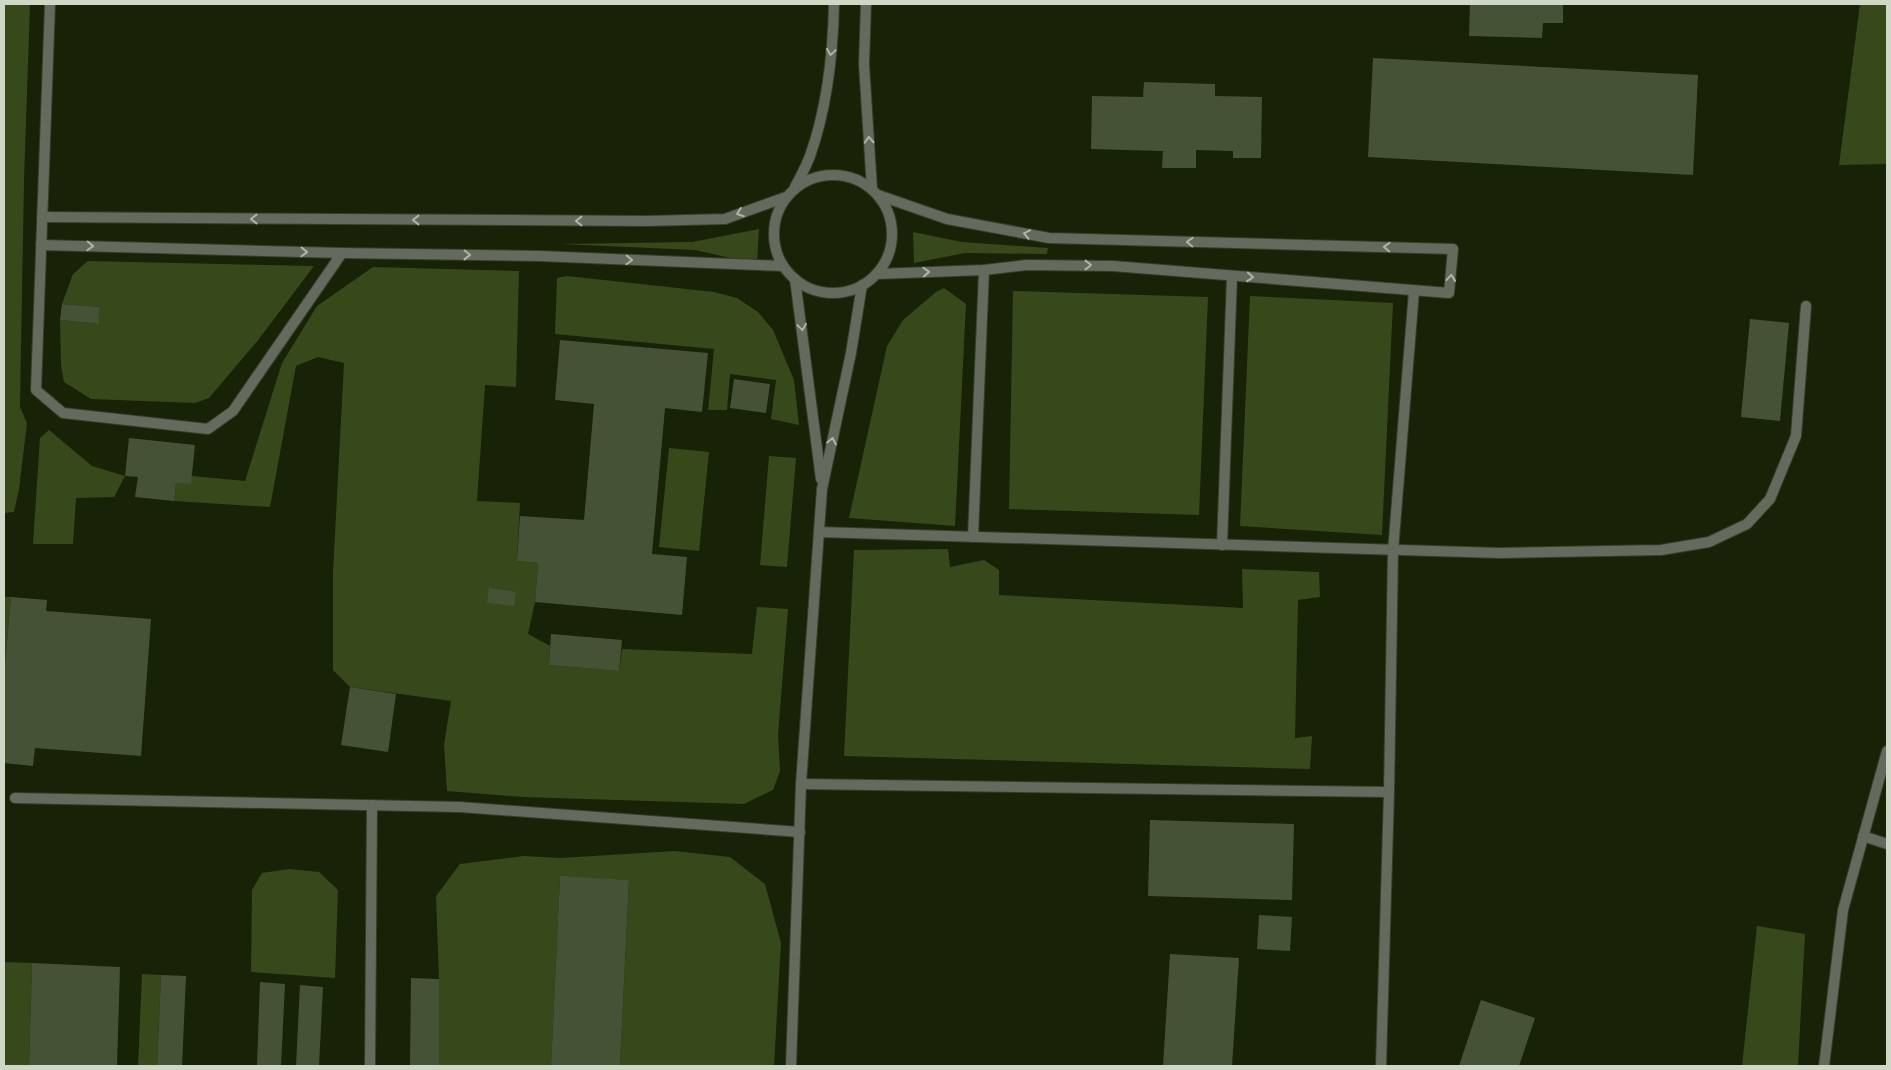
<svg xmlns="http://www.w3.org/2000/svg" width="1891" height="1070" font-family="Rubik,sans-serif">
<style>
.green{fill:#37491b}
.building{fill:#465236}
.lines{fill:none;stroke-linecap:round;stroke-linejoin:round}
.lane-casing{stroke:#353f26;stroke-width:12}
.street-casing{stroke:#353f26;stroke-width:12}
.lane{stroke:#646a5d;stroke-width:10}
.street{stroke:#646a5d;stroke-width:10}
.oneway{stroke:#afb6a6}
</style>
<rect width="100%" height="100%" fill="#182207"/>
<g class="green">
<path d="M4,4h26l-6,176 -4,227 7,16 -8,66 -5,23 -10,1z"/>
<path d="M1860,4h27v160l-48,1z"/>
<path d="M759,229l-2,35 -62,-14 -135,-6 132,-2z"/>
<path d="M913,232l49,10 86,6 -1,6 -82,-1 -51,10z"/>
<path d="M88,261l226,5 -55,73 -50,59 -14,5 -104,-4 -27,-17 -3,-17 -1,-45 39,4 1,-17 -38,-3 11,-30z"/>
<path d="M373,267l146,4 -3,116 -31,-2 -8,116 43,2 -3,58 21,2 -3,39 -7,32 22,12 -1,19 70,6 3,-22 130,5 5,-47 31,2 -10,126 2,36 -7,19 -29,14 -221,-7 -76,-6 -3,-46 7,-44 -101,-14 -17,-17v-98l11,-209 -26,-6 -22,9 -26,141 -96,-6 2,-18 16,-7 53,5 37,-118 35,-57z"/>
<path d="M567,276l147,16 23,6 21,14 15,18 21,50 5,45 -28,-6 5,-39 -46,-6 -3,36h-19l6,-61 -159,-15 2,-56z"/>
<path d="M944,288l22,16 -11,222 -106,-8 38,-172 16,-26 33,-28z"/>
<path d="M1013,291l195,6 -9,218 -190,-6z"/>
<path d="M1250,296l143,7 -11,232 -142,-9z"/>
<path d="M49,430l43,36 33,10 -11,21 -38,1 -3,46h-40l7,-106z"/>
<path d="M669,448l40,4 -10,99 -40,-4z"/>
<path d="M769,456l27,2 -9,109 -27,-2z"/>
<path d="M948,549l2,18 34,-7 15,10v25l244,13 -1,-39 77,3 1,25 -22,3 -3,138 17,-2 -2,33 -466,-13 10,-206z"/>
<path d="M4,597h7l-7,78z"/>
<path d="M675,851l55,6 35,27 16,59 -7,123h-154l9,-186 -69,-3 -9,189h-112v-87l-3,-83 24,-32 64,-8 36,2z"/>
<path d="M289,869l30,3 19,18 -3,88 -84,-6 1,-82 10,-17z"/>
<path d="M1757,926l48,8 -7,132h-56z"/>
<path d="M4,962l28,1 -3,103h-25z"/>
<path d="M142,974l19,1 -4,91h-19z"/>
</g>
<g class="building">
<path d="M1470,4h93v19h-20l-1,15 -73,-2z"/>
<path d="M1373,58l325,17 -5,100 -325,-18z"/>
<path d="M1144,82l71,2v12l47,1 -1,61h-28v-7l-37,-1v18h-34l1,-17 -72,-2 1,-53 51,1z"/>
<path d="M62,304l38,3 -1,17 -39,-4z"/>
<path d="M1750,319l39,4 -9,98 -39,-4z"/>
<path d="M560,340l148,13 -6,59 -37,-4 -13,146 35,3 -5,58 -147,-13 3,-39 -21,-2 3,-45 64,4 10,-116 -39,-4z"/>
<path d="M734,379l36,5 -4,29 -36,-5z"/>
<path d="M129,438l66,7 -4,39 -15,-1 -2,18 -39,-4 3,-20 -13,-1z"/>
<path d="M489,588l27,4 -2,14 -27,-3z"/>
<path d="M11,597l36,3 -1,11 105,8 -10,137 -106,-8 -2,18 -29,-3v-88z"/>
<path d="M551,634l71,6 -3,31 -70,-6z"/>
<path d="M350,687l46,7 -8,58 -47,-7z"/>
<path d="M1150,820l144,4 -2,76 -144,-4z"/>
<path d="M560,876l69,4 -9,186h-69z"/>
<path d="M1259,915l33,2 -2,34 -33,-2z"/>
<path d="M1170,954l69,4 -7,108h-69z"/>
<path d="M32,963l88,4 -3,99h-88z"/>
<path d="M161,975l25,1 -4,90h-25z"/>
<path d="M411,978l28,1v87h-29z"/>
<path d="M260,982l25,2 -4,82h-24z"/>
<path d="M300,985l23,2 -4,79h-23z"/>
<path d="M1481,1000l54,18 -16,48h-60z"/>
</g>
<g class="lines">
<defs>
<g id="lane">
<path d="M819,532l680,21 162,-3 48,-8 38,-18 23,-25 26,-63 10,-130"/>
<path d="M973,537l11,-267"/>
<path d="M1222,545l10,-269"/>
<path d="M370,1066l2,-261"/>
</g>
<g id="street">
<path d="M50,4l-14,386 27,23 145,16 25,-18 109,-158"/>
<path d="M866,4l-2,60 8,125"/>
<circle cx="833" cy="234" r="59"/>
<path d="M795,187c5,-10 11,-20 15,-31 17,-48 23,-102 24,-152"/>
<path d="M42,217l604,4 79,-2 61,-22"/>
<path d="M41,245l301,8 197,3 244,10"/>
<path d="M877,274l107,-4 42,-5 87,1 336,27 4,-44 -404,-11 -102,-19 -69,-24"/>
<path d="M795,279l26,200"/>
<path d="M801,784l588,8"/>
<path d="M15,798l445,9 340,25"/>
<path d="M1863,836l24,8"/>
<path d="M791,1066l10,-282 21,-295 29,-136 11,-68"/>
<path d="M1381,1066l8,-274 4,-241 21,-260"/>
<path d="M1824,1066l19,-156 44,-159"/>
</g>
</defs>
<use href="#lane" class="lane-casing"/>
<use href="#street" class="street-casing"/>
<use href="#lane" class="lane"/>
<use href="#street" class="street"/>
</g>
<defs><path id="oneway-chevron" d="M-2-3.5L2.5 0L-2 3.5" fill="none" stroke-width="1.6" stroke-linecap="round" stroke-linejoin="round" transform="scale(1.25)"/></defs>
<g class="oneway">
<use href="#oneway-chevron" transform="translate(831 52) rotate(98)"/>
<use href="#oneway-chevron" transform="translate(869 140) rotate(-93)"/>
<use href="#oneway-chevron" transform="translate(740 213) rotate(160)"/>
<use href="#oneway-chevron" transform="translate(254 219) rotate(-180)"/>
<use href="#oneway-chevron" transform="translate(416 220) rotate(-180)"/>
<use href="#oneway-chevron" transform="translate(579 221) rotate(-180)"/>
<use href="#oneway-chevron" transform="translate(1027 234) rotate(-169)"/>
<use href="#oneway-chevron" transform="translate(1190 242) rotate(-178)"/>
<use href="#oneway-chevron" transform="translate(90 246) rotate(2)"/>
<use href="#oneway-chevron" transform="translate(1387 247) rotate(-178)"/>
<use href="#oneway-chevron" transform="translate(304 252) rotate(2)"/>
<use href="#oneway-chevron" transform="translate(467 255) rotate(1)"/>
<use href="#oneway-chevron" transform="translate(629 260) rotate(2)"/>
<use href="#oneway-chevron" transform="translate(1088 265)"/>
<use href="#oneway-chevron" transform="translate(926 272) rotate(-2)"/>
<use href="#oneway-chevron" transform="translate(1250 277) rotate(5)"/>
<use href="#oneway-chevron" transform="translate(1451 278) rotate(-85)"/>
<use href="#oneway-chevron" transform="translate(802 327) rotate(82)"/>
<use href="#oneway-chevron" transform="translate(832 441) rotate(-78)"/>
</g>
<rect width="1891" height="1070" fill="none" stroke="#cfd7c6" stroke-width="10"/>
</svg>
